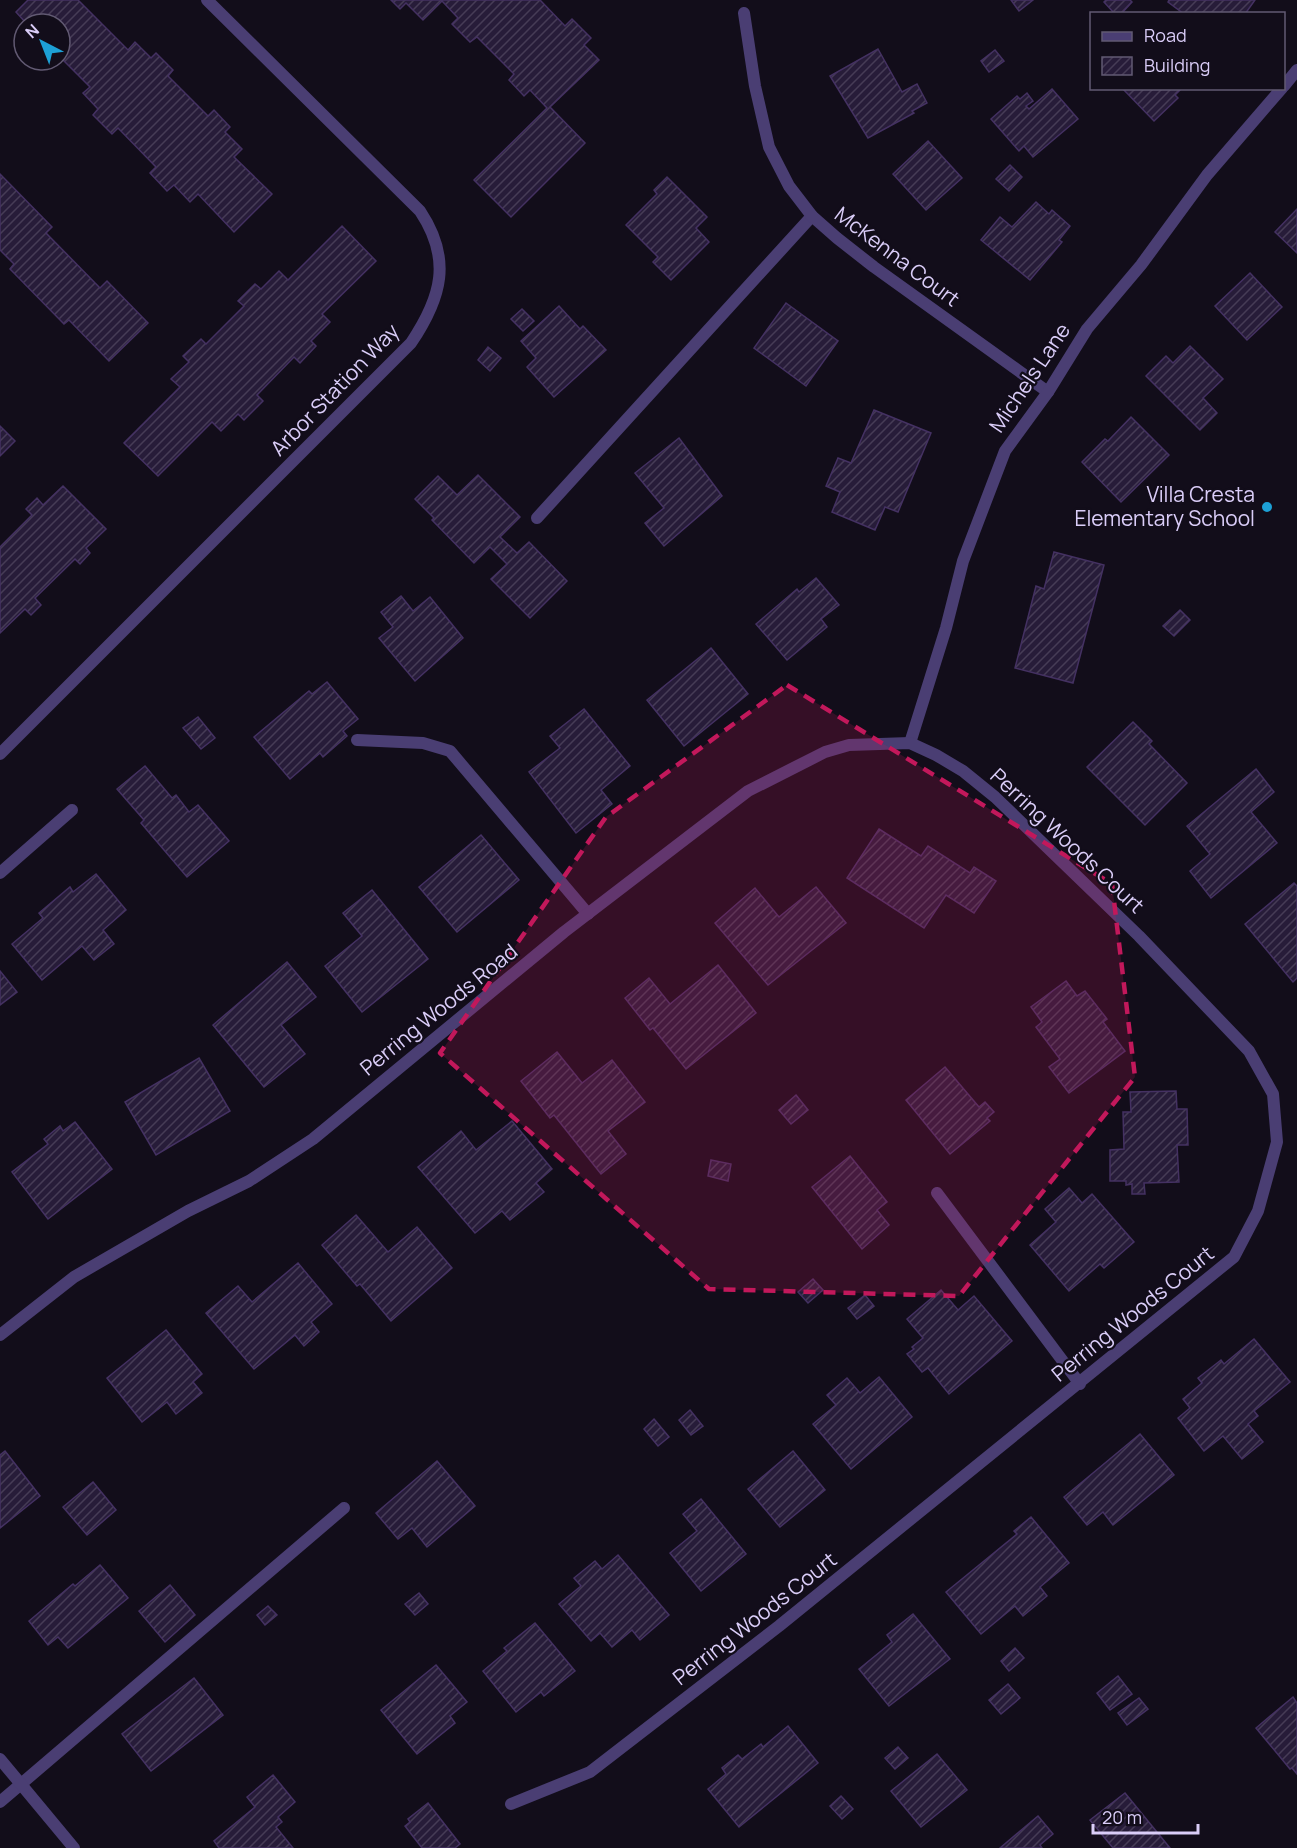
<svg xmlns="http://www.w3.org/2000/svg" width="1297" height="1848" font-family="Manrope,sans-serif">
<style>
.building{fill:url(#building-hatch);stroke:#443162;stroke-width:1.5}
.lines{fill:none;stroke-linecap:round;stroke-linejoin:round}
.lane{stroke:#4a3e73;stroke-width:12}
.street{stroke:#4a3e73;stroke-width:12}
.marked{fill:#c2185b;fill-opacity:0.2;stroke:#c2185b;stroke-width:4.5;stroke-dasharray:12 8;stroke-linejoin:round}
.poi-dot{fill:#1da0d5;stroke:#120d1a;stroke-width:2}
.labels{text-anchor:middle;stroke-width:4.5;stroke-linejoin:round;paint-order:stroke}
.street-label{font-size:21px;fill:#dacdf8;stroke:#120d1a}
.poi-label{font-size:21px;fill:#dacdf8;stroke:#120d1a;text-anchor:end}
</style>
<defs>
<pattern id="building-hatch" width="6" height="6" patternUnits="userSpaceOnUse" patternTransform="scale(1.5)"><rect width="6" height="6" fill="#271c39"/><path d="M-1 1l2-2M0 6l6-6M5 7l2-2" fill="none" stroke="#463c56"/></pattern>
</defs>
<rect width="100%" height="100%" fill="#120d1a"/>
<g class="building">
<path d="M28,0h50l50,50 7,-8 16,16 5,-5 17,17 -5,6 40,40 6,-6 16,17 -5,5 17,17 -8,8 38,37 -38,38 -36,-38 -8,8 -16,-17 -7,6 -17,-18 6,-6 -38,-39 -6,6 -19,-19 5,-6 -15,-16 7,-6 -30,-30v-33h-33l-11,-12z"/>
<path d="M391,0h149l25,26 7,-7 19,19 -7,7 15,15 -49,47 35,36 -74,74 -37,-37 73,-72 -17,-18 -6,6 -15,-16 5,-6 -37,-37 -7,5 -18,-18 6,-6 -16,-17 -19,19 -17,-17 -6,6z"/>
<path d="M1011,0h22l-14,11z"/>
<path d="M1106,0h24l2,2 -11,12h-6l-11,-12z"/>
<path d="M1169,0h86l-10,14h-61l-16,-12z"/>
<path d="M878,49l24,43 15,-8 10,19 -15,8 2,2 -46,25 -38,-62z"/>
<path d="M995,50l9,11 -15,11 -8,-11z"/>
<path d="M1122,88h60l-7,7 3,3 -24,23z"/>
<path d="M1052,89l26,30 -45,38 -9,-11 -5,5 -28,-32 26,-23 3,3 7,-6 6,8 -7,5 3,3z"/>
<path d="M928,141l34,37 -36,32 -33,-36z"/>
<path d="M1010,165l12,12 -13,14 -13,-12z"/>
<path d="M0,174l52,53 -6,6 54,55 7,-7 41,42 -39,38 -40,-41 -5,4 -54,-55 4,-5 -14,-14z"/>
<path d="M667,177l40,40 -11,11 13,14 -38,38 -18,-18 5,-5 -32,-32 31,-31 -3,-4z"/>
<path d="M1036,202l13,12 3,-4 18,16 -11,14 3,2 -32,38 -49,-40 19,-23 12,10z"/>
<path d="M1297,209v44l-22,-21z"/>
<path d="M342,226l34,35 -54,53 8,8 -19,19 5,5 -16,17 -6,-6 -37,38 6,6 -19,19 -6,-6 -17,17 -9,-9 -54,54 -34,-33 56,-56 -9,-8 18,-17 -6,-6 18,-17 5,5 38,-38 -6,-5 17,-17 6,5 18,-18 9,9z"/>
<path d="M1250,273l32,34 -35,33 -32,-34z"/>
<path d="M786,303l52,38 -32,45 -52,-38z"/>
<path d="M559,306l21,23 3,-3 23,24 -52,47 -27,-30 9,-9 -15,-17z"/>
<path d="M522,309l12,12 -11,10 -12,-12z"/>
<path d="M1190,346l33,33 -20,19 14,15 -17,17 -54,-54 20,-20 7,7z"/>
<path d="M488,347l13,11 -11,13 -12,-11z"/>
<path d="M874,410l57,23 -33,79 -13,-5 -10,23 -43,-18 8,-20 -14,-6 12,-28 13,5z"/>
<path d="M1131,417l38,38 -48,47 -39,-40 23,-23 3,2z"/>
<path d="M0,426l15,15 -15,15z"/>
<path d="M679,438l43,58 -58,50 -19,-23 19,-15 -29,-35z"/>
<path d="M478,475l42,42 -20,20 17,16 12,-11 38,39 -37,37 -39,-39 16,-15 -17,-17 -16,16 -42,-43 2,-2 -19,-19 23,-23 19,19z"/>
<path d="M63,486l43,43 -20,19 4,5 -10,11 -5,-5 -40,39 6,7 -10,10 -6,-6 -25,24v-86l32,-32 -6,-6 11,-11 6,7z"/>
<path d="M1054,552l50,13 -31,118 -58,-15 21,-82 8,3z"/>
<path d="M816,578l23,27 -18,14 6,8 -40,33 -31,-36 41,-35 2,3z"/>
<path d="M401,596l12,15 17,-14 33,41 -48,43 -36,-43 14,-11 -12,-15z"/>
<path d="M1180,610l10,10 -16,16 -11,-10z"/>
<path d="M711,648l37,46 -64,52 -37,-46z"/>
<path d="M327,682l31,37 -15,12 4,5 -24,21 -3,-4 -30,26 -36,-42 55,-46 3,3z"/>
<path d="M584,709l46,57 -29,24 11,14 -36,29 -47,-61 31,-24 -10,-12z"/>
<path d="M198,717l17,21 -14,11 -18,-21z"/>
<path d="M1133,722l19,19 -3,3 38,39 -42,42 -58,-58z"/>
<path d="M145,766l27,32 4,-3 13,17 9,-7 31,36 -42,36 -46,-54 3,-3 -27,-31z"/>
<path d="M1256,769l18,23 -23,20 26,31 -66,55 -21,-27 20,-17 -23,-28z"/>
<path d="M879,829l42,27 7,-10 42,27 4,-6 22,14 -22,32 -28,-18 -22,33 -77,-50z"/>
<path d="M481,835l38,45 -62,52 -38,-45z"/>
<path d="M96,874l30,36 -23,20 11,14 -20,16 -12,-14 -40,34 -30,-36 31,-26 -4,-5 31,-26 3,5z"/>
<path d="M1294,883l3,3v92l-4,4 -48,-58z"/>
<path d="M816,887l30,36 -78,62 -53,-62 40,-35 24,29z"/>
<path d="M372,890l56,69 -66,53 -37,-46 37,-30 -19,-23z"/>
<path d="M287,962l29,35 -35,28 24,29 -41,33 -51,-62z"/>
<path d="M718,965l38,48 -70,56 -33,-41 -3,2 -25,-32 24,-20 21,26z"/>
<path d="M0,971l17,21 -17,13z"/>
<path d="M1066,981l11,15 8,-5 22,28 -4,3 22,29 -56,42 -20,-26 11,-8 -24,-32 6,-5 -11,-15z"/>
<path d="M557,1052l25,31 30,-23 33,42 -37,29 18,23 -25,20 -47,-59 -4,3 -29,-37z"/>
<path d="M199,1058l31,53 -74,44 -31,-53z"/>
<path d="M945,1067l34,40 6,-5 9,10 -7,6 3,3 -40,33 -44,-54z"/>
<path d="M1176,1091l1,18h10l1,36h-11l2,37 -35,1 1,11h-13v-10l-6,1v-4h-16v-31l14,-1 -1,-37h8l-1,-20z"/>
<path d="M796,1095l12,15 -17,14 -12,-14z"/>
<path d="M512,1121l40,48 -16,14 8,9 -34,28 -8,-9 -27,22 -57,-66 43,-36 15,19z"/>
<path d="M75,1122l37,47 -64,50 -36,-47 36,-28 -4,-5 16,-13 3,5z"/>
<path d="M850,1156l37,46 -10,8 12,15 -27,24 -50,-62z"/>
<path d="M711,1160l20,4 -3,17 -20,-5z"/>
<path d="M1069,1188l13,15 10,-9 42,48 -30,26 -4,-4 -31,27 -39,-46 26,-23 -11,-13z"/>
<path d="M356,1215l32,37 29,-25 35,41 -61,53 -31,-37 -3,2 -35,-41z"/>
<path d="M298,1263l34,41 -21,18 8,10 -15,14 -9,-11 -41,34 -48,-56 32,-27 14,16z"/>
<path d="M813,1279l10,11 -15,13 -10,-11z"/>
<path d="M941,1290l17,20 16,-14 38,45 -63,53 -21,-26 -6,4 -15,-18 7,-5 -2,-2 11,-9 -16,-19z"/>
<path d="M865,1295l9,11 -17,13 -9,-11z"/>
<path d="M166,1330l36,44 -9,8 9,11 -26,21 -9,-12 -25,20 -35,-44z"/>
<path d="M1254,1339l36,43 -36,29 4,5 -10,8 15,18 -21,17 -19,-23 -19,15 -26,-33 12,-10 -7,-9 19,-16 -4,-5 23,-18 3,4z"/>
<path d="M879,1377l33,40 -61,52 -38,-45 23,-19 -9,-10 20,-17 13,15z"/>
<path d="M690,1410l13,16 -12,9 -12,-15z"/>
<path d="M654,1419l15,18 -11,9 -14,-17z"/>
<path d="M1140,1434l34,41 -61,50 -10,-13 -16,13 -23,-28z"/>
<path d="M5,1451l35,45 -40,32v-73z"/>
<path d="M793,1451l32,39 -45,37 -32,-38z"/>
<path d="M437,1461l38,45 -48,41 -15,-19 -14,11 -22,-26z"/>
<path d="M93,1482l23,28 -29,25 -24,-28z"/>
<path d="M701,1499l45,55 -45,37 -31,-38 27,-22 -14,-17z"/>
<path d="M1031,1517l38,46 -29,24 7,9 -24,20 -8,-10 -34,28 -35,-42 71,-58 -3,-3z"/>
<path d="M618,1555l51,60 -29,25 -8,-10 -20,17 -12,-14 -9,8 -32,-37 22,-18 -7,-8 21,-17 7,8z"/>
<path d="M100,1565l28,33 -60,50 -10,-11 -10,8 -19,-24 44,-37 2,2z"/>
<path d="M170,1585l25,30 -30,27 -26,-31z"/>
<path d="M419,1593l9,11 -13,11 -10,-11z"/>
<path d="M268,1606l9,9 -12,10 -8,-10z"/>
<path d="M913,1614l37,45 -61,47 -30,-37 33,-27 -5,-7z"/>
<path d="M535,1623l40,48 -31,25 -3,-4 -25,20 -33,-41 24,-20 -3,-3z"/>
<path d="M1015,1648l9,10 -15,13 -8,-10z"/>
<path d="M436,1665l31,37 -17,14 5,7 -38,31 -36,-44z"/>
<path d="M1118,1676l14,18 -22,16 -13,-17z"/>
<path d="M194,1678l29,37 -72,56 -29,-37z"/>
<path d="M1008,1684l12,14 -19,16 -12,-14z"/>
<path d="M1293,1697l4,6v71l-5,-6 -2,1 -34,-41z"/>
<path d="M1139,1698l9,11 -21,16 -9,-12z"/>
<path d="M788,1726l30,37 -79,64 -31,-38 18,-15 -4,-6 16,-13 4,4 19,-15 2,3z"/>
<path d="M898,1747l10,11 -13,11 -10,-11z"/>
<path d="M937,1754l30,36 -46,37 -30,-36z"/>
<path d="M273,1775l22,27 -17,15 4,5 -6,5 17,21h-74l-5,-7 41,-34 -8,-10z"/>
<path d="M1125,1793l45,55h-57l-23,-28z"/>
<path d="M841,1796l12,13 -11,10 -12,-13z"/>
<path d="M428,1803l32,41 -5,4h-33l-17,-22 5,-4 -2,-3z"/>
<path d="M1038,1816l15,18 -13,11 2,3h-42z"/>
</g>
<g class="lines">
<g class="lane">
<path d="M537,518l275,-302"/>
<path d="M357,740l66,3 27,8 138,163"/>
<path d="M0,873l72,-63"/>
<path d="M937,1193l143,191"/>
<path d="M0,1802l344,-294"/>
</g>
<g class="street">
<path d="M744,13l11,73 14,61 20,39 23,30 25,22 37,29 174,125"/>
<path d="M1284,86l13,-16"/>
<path d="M910,743l36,-115 17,-67 42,-110 43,-59 39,-63 54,-64 66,-90 75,-87"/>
<path d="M0,754l411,-411c31,-46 41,-84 9,-132l-213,-211"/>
<path d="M0,1335l74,-58 114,-66 61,-30 64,-42 251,-207 184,-141 77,-39 24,-7 61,-2 26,12 27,16 32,26 144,139 110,115 24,43 4,48 -19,69 -24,46 -455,369 -189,146 -79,32"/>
<path d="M0,1759l74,89"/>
</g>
</g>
<path class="marked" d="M787,685l325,199 23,193 -176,219 -250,-7 -269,-236 166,-236z"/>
<circle class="poi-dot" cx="1267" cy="507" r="6"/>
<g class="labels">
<g class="street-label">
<text transform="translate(897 257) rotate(37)" y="7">McKenna Court</text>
<text transform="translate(1030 378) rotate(-56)" y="7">Michels Lane</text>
<text transform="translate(335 390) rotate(-46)" y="7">Arbor Station Way</text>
<text transform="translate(1067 841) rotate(43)" y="7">Perring Woods Court</text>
<text transform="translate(439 1010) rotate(-39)" y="7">Perring Woods Road</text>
<text transform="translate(1133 1314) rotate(-39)" y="7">Perring Woods Court</text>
<text transform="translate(755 1619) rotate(-38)" y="7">Perring Woods Court</text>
</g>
<g class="poi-label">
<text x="1255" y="502">Villa Cresta<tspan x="1255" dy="24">Elementary School</tspan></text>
</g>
</g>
<rect x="1090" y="12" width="195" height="78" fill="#120d1a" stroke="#625a73" stroke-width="1.5"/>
<rect x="1102" y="32" width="30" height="9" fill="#4a3e73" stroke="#625a73" stroke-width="1.5"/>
<text x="1144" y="42" font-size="18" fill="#dacdf8">Road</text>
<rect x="1102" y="57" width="30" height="18" fill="url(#building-hatch)" stroke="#625a73" stroke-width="1.5"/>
<text x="1144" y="72" font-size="18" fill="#dacdf8">Building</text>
<g transform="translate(42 42) rotate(318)"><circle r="28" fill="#120d1a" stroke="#625a73" stroke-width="1.5"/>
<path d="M0-4.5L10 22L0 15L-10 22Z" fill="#1da0d5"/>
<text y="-9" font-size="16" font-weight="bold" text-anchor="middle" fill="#dacdf8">N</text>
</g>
<path d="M1093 1824v9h105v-9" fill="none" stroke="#dacdf8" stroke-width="3"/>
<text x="1102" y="1824" font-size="18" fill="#dacdf8" stroke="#120d1a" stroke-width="4.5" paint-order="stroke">20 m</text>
</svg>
